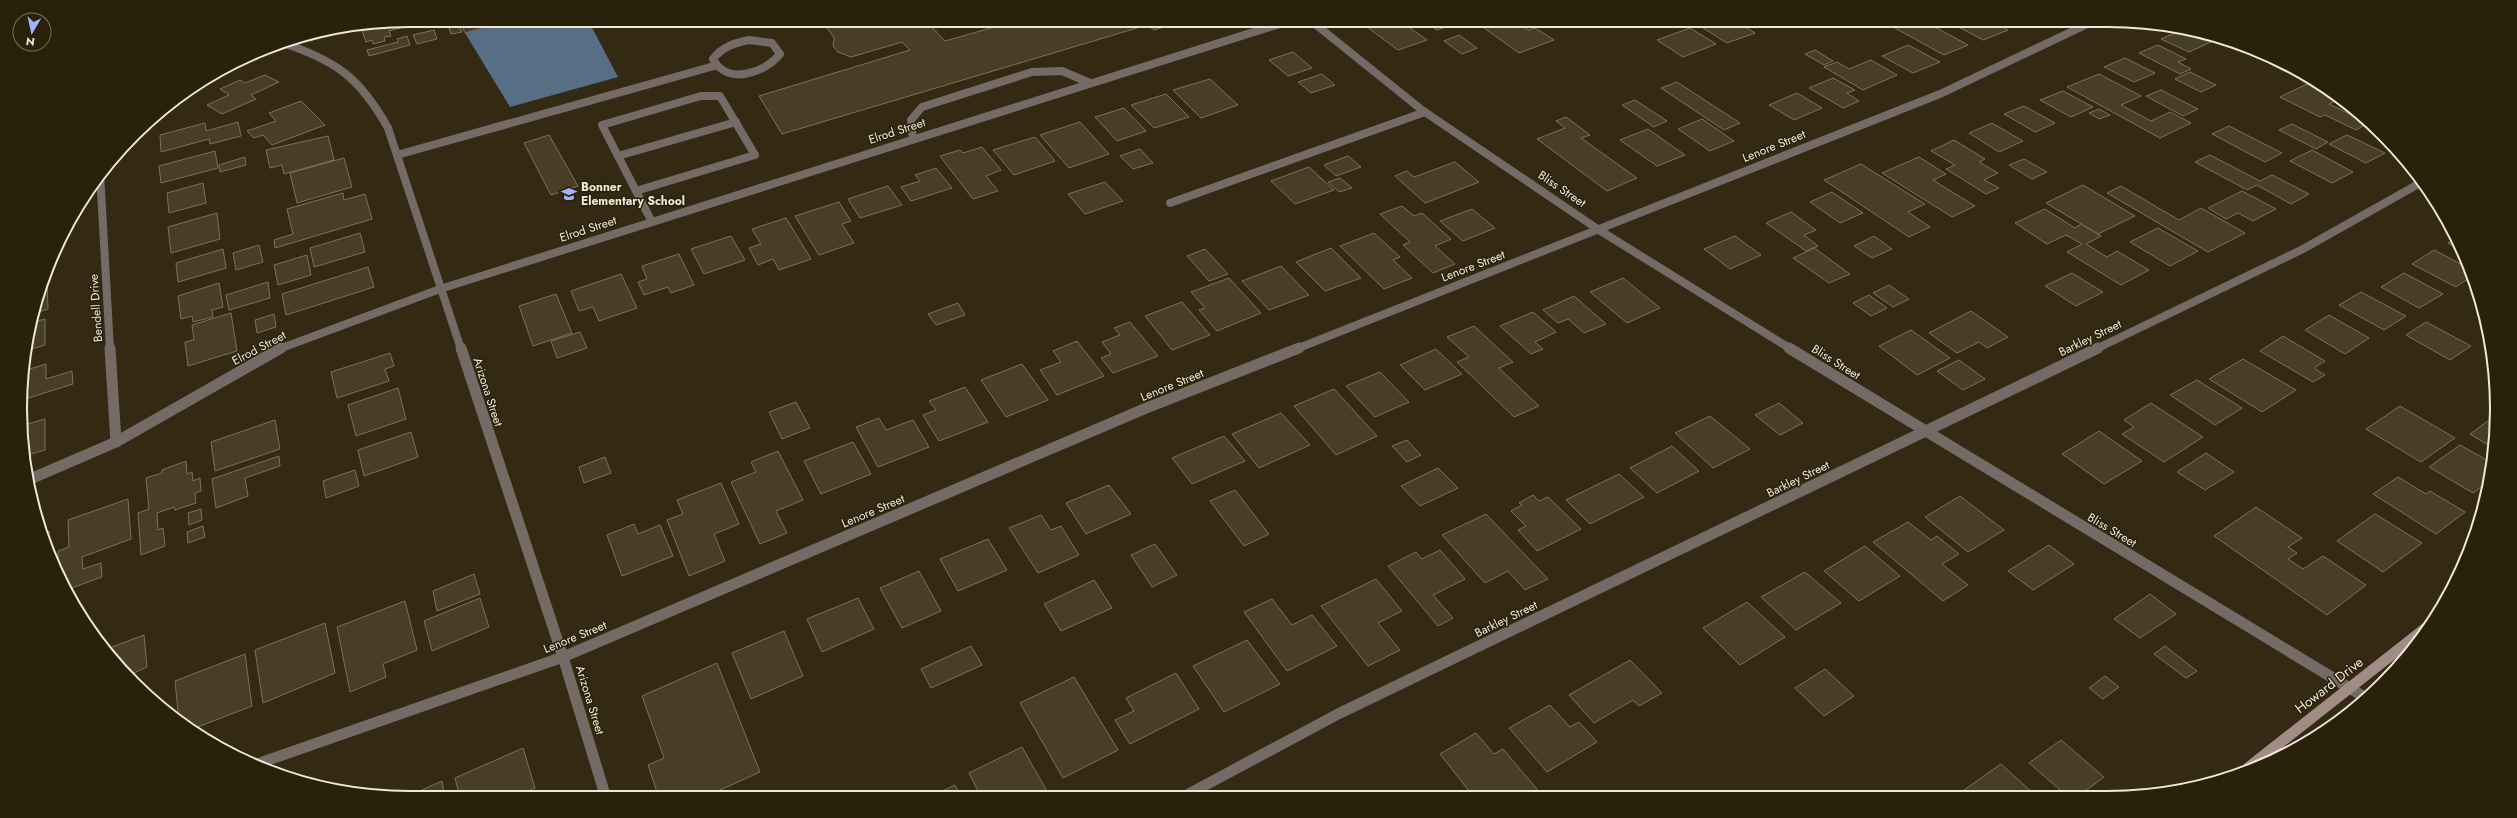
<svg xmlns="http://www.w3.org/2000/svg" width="2517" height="818" font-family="Jost,sans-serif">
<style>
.water{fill:#586e84}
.building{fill:#483e27;stroke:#7c7158}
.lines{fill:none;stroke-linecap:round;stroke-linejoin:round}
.service{stroke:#766a66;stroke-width:8}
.minor-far1{stroke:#766a66;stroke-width:8}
.minor{stroke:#766a66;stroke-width:11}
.tertiary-far1{stroke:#766a66;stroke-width:8}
.tertiary{stroke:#766a66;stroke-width:11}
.secondary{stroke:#a18c86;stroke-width:11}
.labels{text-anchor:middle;stroke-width:3;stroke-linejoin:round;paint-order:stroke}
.street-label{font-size:12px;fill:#eee8da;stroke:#2a210a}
.poi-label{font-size:12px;font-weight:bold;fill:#eee8da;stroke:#2a210a;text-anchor:start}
.near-street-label{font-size:14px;fill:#eee8da;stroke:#2a210a}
.rim{fill:none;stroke:#eee8da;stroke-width:2}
</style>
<rect width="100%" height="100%" fill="#342a14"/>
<path class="water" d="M515,20h73l30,57 -108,30 -45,-74z"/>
<g class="building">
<path d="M413,20h21v1l-14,4 -1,-4 -5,2z"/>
<path d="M469,20h17l3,6 -24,7 -5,-11z"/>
<path d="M612,20h35l-30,8z"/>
<path d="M814,20h125l-11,3 17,18 74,-21h169l-34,10 -7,-5 -365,109 -23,-38 151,-46 -8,-8 -51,15 -13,-5 -5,-6 1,-8 -6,-9z"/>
<path d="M1389,20h10l28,20 -29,10 -31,-23z"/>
<path d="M1422,20h40l2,1 -27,9z"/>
<path d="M1473,20h41l14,10 7,-2 19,12 -35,13z"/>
<path d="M1717,20h17l21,13 -28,10 -27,-17z"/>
<path d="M1915,20h7l46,25 -24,10 -49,-27z"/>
<path d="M1969,20h20l19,10 -25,10 -28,-15z"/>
<path d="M401,21l3,6 -15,4 2,5 -7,1 1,4 -12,3 -1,-4 -6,2 -6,-17z"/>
<path d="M459,26l3,6 -11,2 -2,-6z"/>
<path d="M1690,28l26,16 -33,13 -26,-17z"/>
<path d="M2186,28l27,13 -24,11 -28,-13z"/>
<path d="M434,30l3,9 -20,5 -4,-9z"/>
<path d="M1459,35l18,13 -15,6 -18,-13z"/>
<path d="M407,36l3,9 -41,11 -2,-6 31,-8 -1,-3z"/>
<path d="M1908,45l32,17 -27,11 -31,-17z"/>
<path d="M2158,45l28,14 -8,3 13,7 -11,5 -41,-21z"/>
<path d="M1815,50l18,11 -9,4 -19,-11z"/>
<path d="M1293,52l19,16 -24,8 -19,-16z"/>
<path d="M2125,58l30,15 -21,9 -30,-15z"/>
<path d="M1871,60l26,15 -34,15 -39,-23 13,-5 12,7z"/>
<path d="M2190,72l26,13 -15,7 -26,-13z"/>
<path d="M1322,74l13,11 -24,8 -13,-11z"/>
<path d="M2099,74l42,22 -20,9 30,16 19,-9 21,11 -31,15 -93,-51z"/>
<path d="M2303,74l21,12 4,2 -27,-13z"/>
<path d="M265,75l14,7 -28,13 5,4 -34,15 -15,-9 22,-10 -9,-6 20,-9 5,3z"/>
<path d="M1833,78l22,12 -8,3 12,8 -16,7 -34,-20z"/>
<path d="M1210,79l28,26 -37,13 -28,-28z"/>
<path d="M1677,82l63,41 -16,7 -63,-42z"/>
<path d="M2307,84l32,15 -10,5 39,19 -12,7 -31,-15 -5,2 -40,-20z"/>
<path d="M2161,90l37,19 -15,7 -37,-20z"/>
<path d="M2063,91l30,16 -22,10 -31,-17z"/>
<path d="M1797,93l25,15 -28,12 -25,-15z"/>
<path d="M1166,94l23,23 -35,11 -23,-23z"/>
<path d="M1635,100l32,21 -13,6 -32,-22z"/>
<path d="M301,101l24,24 -53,20 -9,-10 -9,3 -7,-7 29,-10 -7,-8z"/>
<path d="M2024,106l31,17 -20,9 -31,-18z"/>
<path d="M1124,108l22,23 -29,10 -22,-24z"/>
<path d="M2099,109l11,6 -11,4 -10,-6z"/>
<path d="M1566,117l24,18 -9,3 56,40 -30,13 -70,-52 28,-11 -9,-7z"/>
<path d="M1702,119l32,22 -24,10 -32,-22z"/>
<path d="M238,122l3,14 -31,8 -1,-5 -48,13 -1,-17 45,-12 1,8z"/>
<path d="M1080,122l29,32 -40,14 -29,-33z"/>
<path d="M1992,123l31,18 -24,11 -30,-19z"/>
<path d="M2292,124l36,18 -12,7 -37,-19z"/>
<path d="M2229,126l53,27 -17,9 -53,-28z"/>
<path d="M1648,129l37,26 -28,11 -37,-26z"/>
<path d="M549,135l29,51 -27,9 -27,-52z"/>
<path d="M2347,135l38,18 -19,10 -37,-19z"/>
<path d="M328,136l6,24 -50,14 -2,-9 -12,3 -4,-18z"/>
<path d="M1035,137l20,24 -41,14 -21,-25z"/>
<path d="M1954,140l31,19 -6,3 19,11 -14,7 15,8 -13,6 -40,-25 9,-4 -24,-14z"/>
<path d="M982,147l19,23 -15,6 12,15 -25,8 -33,-43 20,-6 3,3z"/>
<path d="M1140,149l13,14 -20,6 -13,-13z"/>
<path d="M2312,150l41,22 -21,11 -42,-22z"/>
<path d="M215,151l3,17 -57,15 -2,-17z"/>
<path d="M2210,155l50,26 12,-6 37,19 -18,10 -34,-19 -10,5 -52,-28z"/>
<path d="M1348,156l13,11 -25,9 -12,-11z"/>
<path d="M245,157l1,8 -26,7 -1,-7z"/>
<path d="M1919,157l27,17 -13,6 42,26 -23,11 -70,-44z"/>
<path d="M344,158l8,29 -55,16 -7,-30z"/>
<path d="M2024,159l23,13 -15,7 -23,-14z"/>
<path d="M1455,162l24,20 -54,21 -30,-27 12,-5 7,6z"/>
<path d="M1861,164l64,40 -17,8 22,15 -21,10 -85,-57z"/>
<path d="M1309,167l25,23 -39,14 -24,-23z"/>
<path d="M936,168l16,20 -41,13 -10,-14 19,-6 -5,-6z"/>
<path d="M1340,178l12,10 -13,4 -11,-10z"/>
<path d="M1105,182l18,19 -38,13 -17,-20z"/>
<path d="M203,183l3,20 -37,10 -2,-20z"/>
<path d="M2083,185l52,31 -37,18 -52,-31z"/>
<path d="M888,186l14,19 -42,13 -12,-19z"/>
<path d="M2121,186l58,34 22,-12 44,25 -37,19 -101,-59z"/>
<path d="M2242,191l34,18 -23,12 -15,-8 -12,6 -18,-11z"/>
<path d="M1832,192l31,21 -23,10 -30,-21z"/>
<path d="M343,193l1,7 21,-6 7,25 -97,29 -1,-8 19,-6 -6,-25z"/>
<path d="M839,202l12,19 -9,3 12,19 -35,12 -24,-39z"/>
<path d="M1402,206l12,10 8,-3 29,26 -16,7 20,18 -22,9 -30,-28 7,-3 -30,-28z"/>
<path d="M1472,209l23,19 -32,13 -23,-20z"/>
<path d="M2045,209l30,19 6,-4 20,12 -15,8 21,13 10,-6 32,19 -28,15 -54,-33 15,-8 -16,-9 -19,9 -32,-21z"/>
<path d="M1791,212l25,18 -12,5 14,11 -12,5 -40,-28z"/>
<path d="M217,213l3,26 -49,14 -3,-26z"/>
<path d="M786,218l25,41 -32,11 -6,-11 -15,6 -9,-17 12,-4 -9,-15z"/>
<path d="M2158,228l40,23 -28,15 -40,-24z"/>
<path d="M360,233l5,19 -51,15 -4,-19z"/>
<path d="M1374,233l26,24 -7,3 19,18 -28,11 -44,-43z"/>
<path d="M731,236l14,24 -41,14 -13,-25z"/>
<path d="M1735,236l26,19 -31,14 -26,-20z"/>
<path d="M1874,236l18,13 -20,9 -18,-12z"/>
<path d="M2456,239l6,12 -14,-8z"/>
<path d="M259,245l4,17 -27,8 -3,-17z"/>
<path d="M1331,248l30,30 -36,13 -29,-29z"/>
<path d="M1814,248l36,26 -21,9 -36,-25z"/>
<path d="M223,249l3,19 -48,14 -2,-19z"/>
<path d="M1205,249l23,25 -19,7 -22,-25z"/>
<path d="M2434,250l36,19 2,7 -16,11 -44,-23z"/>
<path d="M679,254l15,31 -23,8 -3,-6 -24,8 -6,-13 9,-3 -5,-13z"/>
<path d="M307,255l4,20 -33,10 -4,-20z"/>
<path d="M1281,266l28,29 -40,15 -27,-29z"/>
<path d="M368,267l6,20 -88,28 -4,-21z"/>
<path d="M2072,273l31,19 -27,14 -31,-20z"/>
<path d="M2404,273l39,21 -24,14 -38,-21z"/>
<path d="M621,274l16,34 -38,13 -6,-14 -14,4 -8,-20z"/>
<path d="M1229,278l32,35 -44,18 -18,-21 6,-2 -14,-16z"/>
<path d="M1623,278l37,30 -33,15 -37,-31z"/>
<path d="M47,282l1,27 -16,5 11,-31z"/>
<path d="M268,282l2,16 -41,12 -3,-15z"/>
<path d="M219,283l4,24 -11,3 1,7 -20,5 -1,-6 -11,3 -3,-23z"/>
<path d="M1889,285l20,14 -16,8 -20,-14z"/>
<path d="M2361,292l45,24 -22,14 -45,-25z"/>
<path d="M556,294l16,39 -39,13 -14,-40z"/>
<path d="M1869,295l18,13 -16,8 -18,-13z"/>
<path d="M1574,296l32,28 -22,9 -16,-14 -10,4 -15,-13z"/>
<path d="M1182,302l28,33 -38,15 -27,-34z"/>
<path d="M958,303l7,12 -29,10 -8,-11z"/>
<path d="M1971,311l37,26 -21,11 -8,-6 -22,11 -28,-20z"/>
<path d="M1533,312l23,20 -21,10 8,7 -12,5 -31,-28z"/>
<path d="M231,313l6,38 -49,15 -3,-24 9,-2 -2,-15z"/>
<path d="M274,314l2,13 -19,6 -2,-13z"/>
<path d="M2329,315l40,23 -24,16 -40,-24z"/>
<path d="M45,319v26l-20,6 5,-28z"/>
<path d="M1130,322l28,34 -45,17 -12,-15 10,-4 -9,-12 18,-7 -6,-7z"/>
<path d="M2426,322l45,24 -21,14 -44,-25z"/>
<path d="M1474,326l39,36 -14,6 40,38 -25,11 -57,-55 12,-5 -22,-20z"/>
<path d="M1911,330l39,28 -33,17 -38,-29z"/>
<path d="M580,332l7,16 -30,10 -6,-17z"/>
<path d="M2283,336l42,25 -11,7 11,7 -12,7 -53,-31z"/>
<path d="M1077,341l27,35 -47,19 -17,-25 21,-8 -8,-11z"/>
<path d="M1436,349l26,25 -37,16 -25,-25z"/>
<path d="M390,353l4,13 -9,3 4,12 -52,17 -6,-26z"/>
<path d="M2243,359l53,31 -34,22 -53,-33z"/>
<path d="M1959,360l26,19 -22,11 -26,-19z"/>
<path d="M46,364v15l26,-8 1,13 -51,16 1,-29z"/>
<path d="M1022,364l26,36 -42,17 -25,-37z"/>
<path d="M1380,372l29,30 -34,15 -29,-31z"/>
<path d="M2197,380l45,28 -27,17 -45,-30z"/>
<path d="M965,387l23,35 -49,19 -16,-26 13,-5 -7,-9z"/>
<path d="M398,388l8,31 -50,17 -8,-31z"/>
<path d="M1334,389l43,47 -41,19 -42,-49z"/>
<path d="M796,402l14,26 -28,11 -13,-27z"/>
<path d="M1779,403l24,20 -23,12 -25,-20z"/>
<path d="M2151,403l52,34 -39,25 -42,-28 12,-7 -10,-7z"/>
<path d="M2400,406l55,32 -34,24 -55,-33z"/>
<path d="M1281,413l29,32 -51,23 -27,-34z"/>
<path d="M2496,415l-3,33 -23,-14z"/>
<path d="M1710,416l40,33 -37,19 -38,-35z"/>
<path d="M879,418l7,12 27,-10 16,27 -51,20 -22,-40z"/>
<path d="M45,419v31l-21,6 -3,-30z"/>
<path d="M275,420l5,29 -65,22 -4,-29z"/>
<path d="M2099,431l43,30 -38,23 -42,-30z"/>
<path d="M411,432l7,25 -54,19 -6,-26z"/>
<path d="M1224,436l21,25 -53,23 -20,-26z"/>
<path d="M1407,440l14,15 -14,7 -15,-16z"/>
<path d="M853,442l18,32 -50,20 -17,-33z"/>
<path d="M2460,445l32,18 -2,18 -17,12 -44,-26z"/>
<path d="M1672,446l27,25 -42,22 -27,-25z"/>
<path d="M778,451l25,49 -27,11 11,22 -27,11 -29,-62 25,-10 -5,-10z"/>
<path d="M2206,453l28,19 -29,18 -28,-18z"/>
<path d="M279,456l1,10 -35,12 3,18 -32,12 -4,-29z"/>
<path d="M605,457l6,16 -27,10 -5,-16z"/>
<path d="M186,461l1,13 5,-2 1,9 7,-3 1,13 -6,2 1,10 -21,7 -1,-3 -17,6 1,17 5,-2 2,18 -24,9 -3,-42 11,-4 -3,-31 16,-5v-3z"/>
<path d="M1438,468l20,20 -38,18 -19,-20z"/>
<path d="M355,470l4,16 -33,12 -3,-17z"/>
<path d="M1619,474l25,23 -54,27 -24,-24z"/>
<path d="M2398,477l28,17 4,-3 35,21 -29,22 -63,-40z"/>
<path d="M721,483l18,41 -25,10 11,27 -36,15 -22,-56 16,-6 -6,-14z"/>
<path d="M1109,485l22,29 -45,20 -20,-31z"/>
<path d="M1235,490l34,44 -25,12 -34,-45z"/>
<path d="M1533,495l6,6 9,-4 33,32 -44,22 -19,-21 8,-4 -15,-15 11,-6 -3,-2z"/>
<path d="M1960,496l44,34 -36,22 -43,-35z"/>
<path d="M128,499l3,40 -49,18 1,12 18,-6 1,14 -36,13 -7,-13 -1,-26 11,-4 -1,-27z"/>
<path d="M2256,507l46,31 -14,9 9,6 -9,6 15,10 20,-13 43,29 -39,30 -113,-79z"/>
<path d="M201,509l1,11 -13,5 -1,-12z"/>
<path d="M1486,514l62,65 -23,11 -17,-19 -23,12 -43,-48z"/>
<path d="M2375,514l47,29 -39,29 -46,-31z"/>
<path d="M1041,515l10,15 10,-4 18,29 -41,18 -29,-45z"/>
<path d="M1908,522l23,18 6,-4 22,18 -17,10 26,21 -25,16 -70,-59z"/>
<path d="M634,524l4,10 22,-9 13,31 -51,20 -15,-41z"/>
<path d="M203,526l2,11 -17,6 -1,-11z"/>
<path d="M49,531v20l-7,-18z"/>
<path d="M988,539l19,31 -49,21 -18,-32z"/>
<path d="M1155,544l22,31 -25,12 -21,-32z"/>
<path d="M2049,545l25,19 -41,26 -25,-19z"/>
<path d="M1865,546l35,30 -41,25 -35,-30z"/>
<path d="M1440,550l25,29 -32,16 20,23 -15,8 -50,-60 28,-14 6,7z"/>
<path d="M919,571l22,40 -39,17 -22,-40z"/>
<path d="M1805,572l36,31 -45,27 -35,-33z"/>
<path d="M474,574l6,20 -43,17 -4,-20z"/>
<path d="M1376,579l26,32 -24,12 22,27 -32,16 -47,-60z"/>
<path d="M1094,580l18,28 -51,23 -17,-27z"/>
<path d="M2150,594l26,20 -36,24 -26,-19z"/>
<path d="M480,598l9,29 -57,24 -8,-30z"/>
<path d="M858,598l16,31 -52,23 -15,-33z"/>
<path d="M1272,599l20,26 20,-10 25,31 -50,25 -43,-59z"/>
<path d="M405,601l12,49 -34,14 3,13 -36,15 -13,-65z"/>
<path d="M1747,602l38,35 -45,28 -37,-37z"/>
<path d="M325,623l10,50 -72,30 -8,-53z"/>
<path d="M784,631l19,45 -52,23 -19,-46z"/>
<path d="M144,635l3,32 -13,6 1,9 -31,-32z"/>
<path d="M1247,640l33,44 -56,28 -31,-46z"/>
<path d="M971,646l11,19 -51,23 -10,-19z"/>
<path d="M2165,646l32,25 -11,7 -32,-24z"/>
<path d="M245,654l7,52 -62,24 -11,-8 -4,-41z"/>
<path d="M1630,660l32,33 -23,13 -6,-6 -39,23 -25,-28z"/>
<path d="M717,663l43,109 -55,25 -46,1 -11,-33 16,-7 -22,-62z"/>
<path d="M1825,669l29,27 -30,20 -29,-28z"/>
<path d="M1176,673l23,36 -69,35 -15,-24 19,-9 -8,-13z"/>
<path d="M2105,676l14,11 -16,12 -14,-11z"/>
<path d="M1074,677l44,73 -55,28 -43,-75z"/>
<path d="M1550,705l20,22 9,-5 18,20 -50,30 -38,-44z"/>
<path d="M1476,733l18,21 9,-5 39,46 -69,1 -33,-42z"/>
<path d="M2061,740l43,37 -24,18h-14l-37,-32z"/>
<path d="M1022,747l26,46 -8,4h-59l-12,-24z"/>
<path d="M523,748l12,40 -22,10h-53l-5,-20z"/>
<path d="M2001,764l34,31h-78z"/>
<path d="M442,781l3,17h-41z"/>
<path d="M955,785l6,12h-31z"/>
</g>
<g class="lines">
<g class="service">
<path d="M749,40l23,3 8,11c-15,19 -53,32 -67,5 9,-12 21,-16 36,-19z"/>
<path d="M701,96h19l35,59 -119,36 -34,-66z"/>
<path d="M913,139l-2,-19 11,-13 110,-35 30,-1 28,12"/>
<path d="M397,155l317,-89"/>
<path d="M618,156l118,-34"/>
<path d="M636,191l16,31"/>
<path d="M1170,203l255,-91"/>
</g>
<g class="minor-far1">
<path d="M1310,20l112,90 177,120 192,119"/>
<path d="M100,173l10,176"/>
<path d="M279,349l161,-60 852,-269"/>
<path d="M1296,349l644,-255 156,-74"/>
<path d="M2096,349l207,-100 119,-67"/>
</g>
<g class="minor">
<path d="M110,348l6,94"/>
<path d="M1789,348l577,350"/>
<path d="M28,480l88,-38 165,-94"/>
<path d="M254,765l309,-108 581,-248 155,-61"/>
<path d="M1183,797l155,-83 760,-366"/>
</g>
<path class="tertiary-far1" d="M283,43c54,18 77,35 105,85l73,221"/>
<path class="tertiary" d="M461,348l102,309 43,141"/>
<path class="secondary" d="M2249,767l178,-140"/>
</g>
<defs>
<symbol id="school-bare" viewBox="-9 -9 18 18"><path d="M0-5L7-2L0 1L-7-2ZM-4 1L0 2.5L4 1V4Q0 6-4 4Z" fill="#a3b2fd" stroke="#2a210a" stroke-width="2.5" paint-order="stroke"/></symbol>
</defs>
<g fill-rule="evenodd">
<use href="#school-bare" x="558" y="183" width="22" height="22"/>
</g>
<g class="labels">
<g class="street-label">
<text transform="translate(897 131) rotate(-18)" y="4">Elrod Street</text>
<text transform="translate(1774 146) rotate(-22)" y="4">Lenore Street</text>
<text transform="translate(1562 189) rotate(34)" y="4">Bliss Street</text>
<text transform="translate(588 229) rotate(-18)" y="4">Elrod Street</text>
<text transform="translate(1473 266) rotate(-21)" y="4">Lenore Street</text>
<text transform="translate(96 308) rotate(-94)" y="4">Bendell Drive</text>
<text transform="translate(2090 338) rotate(-26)" y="4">Barkley Street</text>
<text transform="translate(259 348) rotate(-28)" y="4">Elrod Street</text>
<text transform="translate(1836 362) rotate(32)" y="4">Bliss Street</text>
<text transform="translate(1172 385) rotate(-22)" y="4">Lenore Street</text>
<text transform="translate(488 392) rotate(72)" y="4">Arizona Street</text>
<text transform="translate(1798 479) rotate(-26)" y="4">Barkley Street</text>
<text transform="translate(873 511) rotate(-23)" y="4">Lenore Street</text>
<text transform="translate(2112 530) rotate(31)" y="4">Bliss Street</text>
<text transform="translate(1506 619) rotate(-26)" y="4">Barkley Street</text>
<text transform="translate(575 637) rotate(-22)" y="4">Lenore Street</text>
<text transform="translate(590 700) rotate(73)" y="4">Arizona Street</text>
</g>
<g class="poi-label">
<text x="581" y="191">Bonner<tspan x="581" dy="14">Elementary School</tspan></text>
</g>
<g class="near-street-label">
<text transform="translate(2329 685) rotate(-38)" y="5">Howard Drive</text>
</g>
</g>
<path d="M0 0H2517V818H0ZM409 27H2108A382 382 0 0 1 2490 409V409A382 382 0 0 1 2108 791H409A382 382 0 0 1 27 409V409A382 382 0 0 1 409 27Z" fill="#2a210a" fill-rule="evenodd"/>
<path class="rim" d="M409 27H2108A382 382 0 0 1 2490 409V409A382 382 0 0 1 2108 791H409A382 382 0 0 1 27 409V409A382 382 0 0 1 409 27Z"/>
<g transform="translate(32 32) rotate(189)"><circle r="19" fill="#2a210a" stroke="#78715d"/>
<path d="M0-3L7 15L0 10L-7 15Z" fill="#a3b2fd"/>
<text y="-6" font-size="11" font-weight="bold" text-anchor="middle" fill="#eee8da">N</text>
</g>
</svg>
